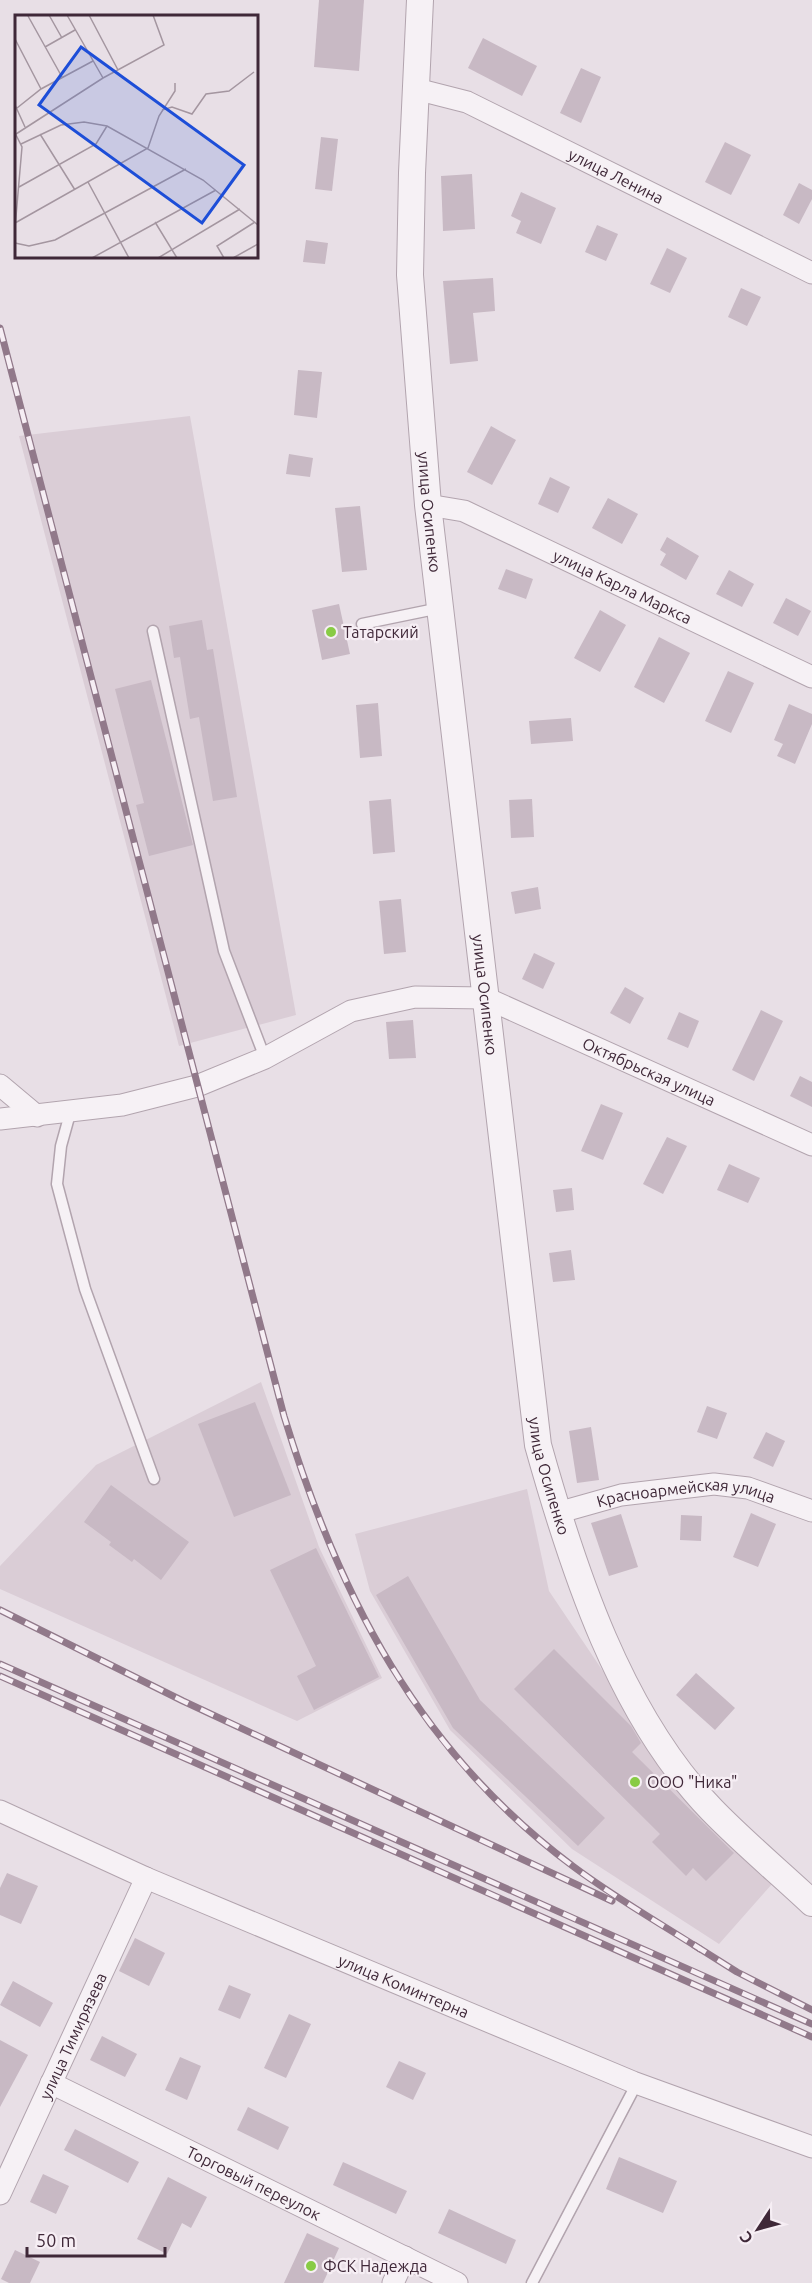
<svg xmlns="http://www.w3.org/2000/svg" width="812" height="2283" font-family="Ubuntu,sans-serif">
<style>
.built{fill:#dacdd6}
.building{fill:#c8b9c4}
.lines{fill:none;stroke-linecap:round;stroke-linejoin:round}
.service-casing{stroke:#b2a4ae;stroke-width:13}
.minor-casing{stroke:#b2a4ae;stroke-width:23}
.tertiary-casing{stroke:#b2a4ae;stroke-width:28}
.service{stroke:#f6f1f5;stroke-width:10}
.minor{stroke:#f6f1f5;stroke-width:21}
.tertiary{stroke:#f6f1f5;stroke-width:26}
.rail-casing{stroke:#91798a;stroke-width:7}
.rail{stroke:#f6eef4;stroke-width:4.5;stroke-dasharray:14;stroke-linecap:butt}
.poi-dot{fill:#88cb45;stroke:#f6eef4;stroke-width:2}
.labels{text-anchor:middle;stroke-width:4.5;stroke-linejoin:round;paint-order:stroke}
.street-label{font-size:16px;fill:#3f2838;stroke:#f6eef4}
.poi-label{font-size:16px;fill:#3f2838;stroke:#f6eef4;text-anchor:start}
.inset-road{fill:none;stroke:#a496a0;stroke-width:1.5}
.view{fill:#1d4ed8;fill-opacity:0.15;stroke:#1d4ed8;stroke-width:3}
.inset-edge{fill:none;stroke:#3f2838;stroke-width:3}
</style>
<rect width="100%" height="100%" fill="#e8dfe6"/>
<g class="built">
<path d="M190,416l106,599 -117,31 -160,-610z"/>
<path d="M261,1382l58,165 63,131 -85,43 -297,-132v-23l96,-101z"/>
<path d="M527,1489l22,102 99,147 3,17 121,129 -53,60 -147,-95 -122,-119 -80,-139 -15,-57z"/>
</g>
<g class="building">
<path d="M319,0h45l-5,71 -45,-4z"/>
<path d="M483,38l54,28 -15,30 -54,-28z"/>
<path d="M581,68l20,9 -20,46 -21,-10z"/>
<path d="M321,137l17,2 -6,52 -17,-2z"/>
<path d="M725,142l26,13 -20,40 -26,-13z"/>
<path d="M472,174l3,55 -32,2 -2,-55z"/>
<path d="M799,183l13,7v9l-13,25 -16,-9z"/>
<path d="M521,192l35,16 -15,36 -25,-11 5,-12 -10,-5z"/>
<path d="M597,225l21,9 -12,27 -21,-9z"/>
<path d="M306,240l22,3 -3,21 -22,-2z"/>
<path d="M667,248l20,10 -17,35 -20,-9z"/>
<path d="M493,278l2,33 -22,2 5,48 -28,3 -7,-83z"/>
<path d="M741,288l20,9 -14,29 -19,-9z"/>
<path d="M298,370l24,2 -5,46 -23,-3z"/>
<path d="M491,426l25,14 -24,45 -25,-13z"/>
<path d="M289,454l24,4 -3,19 -24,-3z"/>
<path d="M550,477l20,10 -12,26 -20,-9z"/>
<path d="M608,498l30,16 -16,30 -30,-16z"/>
<path d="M360,506l7,64 -25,2 -7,-64z"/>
<path d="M667,537l32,19 -13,24 -26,-15 6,-11 -6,-4z"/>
<path d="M506,569l27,10 -7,20 -28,-10z"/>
<path d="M729,570l25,14 -12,23 -26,-13z"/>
<path d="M786,598l25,13 -13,25 -25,-13z"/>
<path d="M339,604l11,50 -28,6 -10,-50z"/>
<path d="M600,610l26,15 -26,47 -26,-14z"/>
<path d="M202,620l5,30 6,-1 24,148 -24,4 -14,-84 -9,2 -10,-62 -6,1 -5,-32z"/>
<path d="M659,637l31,16 -26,50 -30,-16z"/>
<path d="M728,671l26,12 -23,50 -26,-12z"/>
<path d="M151,680l42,165 -44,11 -13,-51 8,-2 -29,-114z"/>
<path d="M378,703l4,53 -22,2 -4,-53z"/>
<path d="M789,704l23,10v10l-17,40 -18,-8 6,-12 -9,-4z"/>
<path d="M571,718l2,23 -42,3 -2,-23z"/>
<path d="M391,799l4,53 -22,2 -4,-53z"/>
<path d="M532,799l2,38 -23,1 -2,-38z"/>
<path d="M538,887l3,22 -26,5 -4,-22z"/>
<path d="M401,899l5,53 -22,2 -5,-53z"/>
<path d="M534,953l21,10 -12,26 -21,-10z"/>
<path d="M625,987l19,11 -14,26 -20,-11z"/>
<path d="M761,1010l22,11 -29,60 -22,-11z"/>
<path d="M679,1012l20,9 -11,27 -21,-9z"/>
<path d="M413,1020l3,38 -27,1 -3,-37z"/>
<path d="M800,1076l12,6v25l-22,-11z"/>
<path d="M601,1104l22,9 -20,47 -22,-9z"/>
<path d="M667,1137l20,9 -24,48 -20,-10z"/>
<path d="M729,1164l31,14 -12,25 -31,-13z"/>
<path d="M572,1188l2,22 -18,2 -3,-22z"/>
<path d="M571,1250l4,30 -22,2 -4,-29z"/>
<path d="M255,1402l36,93 -57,22 -36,-93z"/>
<path d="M707,1406l20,7 -10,26 -20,-7z"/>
<path d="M591,1427l8,53 -22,3 -8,-52z"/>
<path d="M766,1432l19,9 -12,26 -20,-9z"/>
<path d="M111,1485l78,57 -28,38 -27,-21 -2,3 -23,-17 2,-3 -27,-20z"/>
<path d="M751,1513l25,11 -18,43 -25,-10z"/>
<path d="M621,1514l17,53 -29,9 -18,-53z"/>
<path d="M681,1515l21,1 -1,25 -21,-1z"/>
<path d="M316,1548l63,129 -65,33 -17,-34 19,-10 -46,-96z"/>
<path d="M408,1576l72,124 125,118 -27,28 -125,-118 -77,-133z"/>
<path d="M554,1649l77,77 10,17 -9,9 102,101 -28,28 -13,-13 -7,8 -34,-34 8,-8 -146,-145z"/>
<path d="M696,1673l39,35 -20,22 -39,-35z"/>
<path d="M7,1873l31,13 -17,38 -21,-9v-27z"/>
<path d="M135,1938l30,15 -16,33 -30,-15z"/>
<path d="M13,1981l40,22 -13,24 -40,-22z"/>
<path d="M229,1985l22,9 -11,25 -22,-9z"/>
<path d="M289,2014l22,10 -25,54 -22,-10z"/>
<path d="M102,2036l35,18 -12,23 -35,-17z"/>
<path d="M0,2040l28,15 -28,52z"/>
<path d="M180,2057l21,9 -14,34 -22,-10z"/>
<path d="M399,2061l27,12 -13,27 -27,-13z"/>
<path d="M248,2107l41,20 -11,23 -41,-20z"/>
<path d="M75,2129l64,33 -11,21 -64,-33z"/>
<path d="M619,2157l58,24 -14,32 -57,-24z"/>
<path d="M343,2162l64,29 -11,23 -63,-29z"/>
<path d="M43,2174l26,12 -13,28 -26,-12z"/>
<path d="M168,2177l39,20 -16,31 -9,-5 -15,31 -30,-15z"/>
<path d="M449,2209l67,31 -10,24 -68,-31z"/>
<path d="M307,2233l32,15 -16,35h-39z"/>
<path d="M15,2250l25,12 -10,21h-21l-8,-4z"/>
</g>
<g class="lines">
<defs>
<g id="service">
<path d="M362,624l78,-16"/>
<path d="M153,631l71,320 41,107"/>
<path d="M71,1110l-10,36 -4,38 28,105 69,190"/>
<path d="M532,2283l105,-200"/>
</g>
<g id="minor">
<path id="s1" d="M416,89l51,13 345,171"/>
<path id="s2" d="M428,505l36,6 348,166"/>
<path d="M0,1085l37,31"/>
<path id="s3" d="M0,1119l122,-14 75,-19 68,-28 86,-47 64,-14 71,1 326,147"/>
<path id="s4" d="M557,1513l64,-18 93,-11 34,4 64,23"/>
<path id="s5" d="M0,1811l146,67 487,204 179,65"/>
<path id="s6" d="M51,2083l406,200"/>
<path id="s7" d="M0,2194l146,-316"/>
<path d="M393,2283l12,-26"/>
</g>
<g id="tertiary">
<path id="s8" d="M420,0l-8,173 -2,102 18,230 110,940c35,125 82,270 174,365 32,33 67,62 100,93"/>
</g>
</defs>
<use href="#service" class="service-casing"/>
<use href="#minor" class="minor-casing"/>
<use href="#tertiary" class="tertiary-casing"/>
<use href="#service" class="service"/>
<use href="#minor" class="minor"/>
<use href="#tertiary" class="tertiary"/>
<defs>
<g id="rail">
<path d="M0,328l284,1088c55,181 135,336 290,451 40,30 84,55 126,82"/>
<path d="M0,1610l183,91 429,200"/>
<path d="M0,1664l812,360"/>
<path d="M0,1676l812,361"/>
<path d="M694,1945l43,27 75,38"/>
</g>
</defs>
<use href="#rail" class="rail-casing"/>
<use href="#rail" class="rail"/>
</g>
<g class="poi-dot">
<circle cx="331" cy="632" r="6"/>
<circle cx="635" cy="1782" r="6"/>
<circle cx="311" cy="2266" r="6"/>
</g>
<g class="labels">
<g class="street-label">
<text dy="6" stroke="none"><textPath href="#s1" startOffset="219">улица Ленина</textPath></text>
<text dy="6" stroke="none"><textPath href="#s8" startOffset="513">улица Осипенко</textPath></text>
<text dy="6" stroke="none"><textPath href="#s2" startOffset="212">улица Карла Маркса</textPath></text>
<text dy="6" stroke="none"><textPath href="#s8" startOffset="999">улица Осипенко</textPath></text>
<text dy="6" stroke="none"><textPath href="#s3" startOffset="687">Октябрьская улица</textPath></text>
<text dy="6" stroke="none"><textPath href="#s8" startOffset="1485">улица Осипенко</textPath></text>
<text dy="6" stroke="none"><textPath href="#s4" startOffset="132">Красноармейская улица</textPath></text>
<text dy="6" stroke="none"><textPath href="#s5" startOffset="440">улица Коминтерна</textPath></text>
<text dy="6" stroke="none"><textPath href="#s7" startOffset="174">улица Тимирязева</textPath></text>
<text dy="6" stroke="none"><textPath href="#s6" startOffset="226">Торговый переулок</textPath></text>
</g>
<g class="poi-label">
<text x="343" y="638">Татарский</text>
<text x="647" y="1788">ООО "Ника"</text>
<text x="323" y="2272">ФСК Надежда</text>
</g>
</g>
<g transform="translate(15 15)">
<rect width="243" height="243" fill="#e8dfe6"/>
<path class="inset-road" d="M34,0l13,23M52,0l36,63M74,0l29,55M13,1l34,61M0,24l26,50M30,32l30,-17M0,90l10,22M2,93l24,-19 52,-28M147,95l10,-3 20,7 14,-20 23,-3 25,-19M1,119l87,-56 61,-33 -11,-30M25,119l35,56M6,129l40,-19 23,-3 23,4 96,54 55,45M73,167l41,76M4,172l77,-43 11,-18M140,207l22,36M0,208l133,-75 11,-32 16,-25v-8M0,213l7,-81 -7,-14M0,228l14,3 26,-6 131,-71M77,243l124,-68M143,243l82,-49M209,243l-7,-12 38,-24M218,243l25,-14"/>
<path class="view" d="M66,32l163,118 -42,58 -163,-118z"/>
<rect width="243" height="243" class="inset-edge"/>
</g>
<g transform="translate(758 2229) rotate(234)" stroke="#f6eef4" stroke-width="4.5" paint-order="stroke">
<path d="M0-4.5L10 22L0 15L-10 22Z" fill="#3f2838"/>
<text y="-9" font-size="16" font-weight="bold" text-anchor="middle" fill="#3f2838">С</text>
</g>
<path d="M27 2247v9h138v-9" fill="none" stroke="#3f2838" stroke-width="3"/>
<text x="36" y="2247" font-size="18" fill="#3f2838" stroke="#f6eef4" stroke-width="4.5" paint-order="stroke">50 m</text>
</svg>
